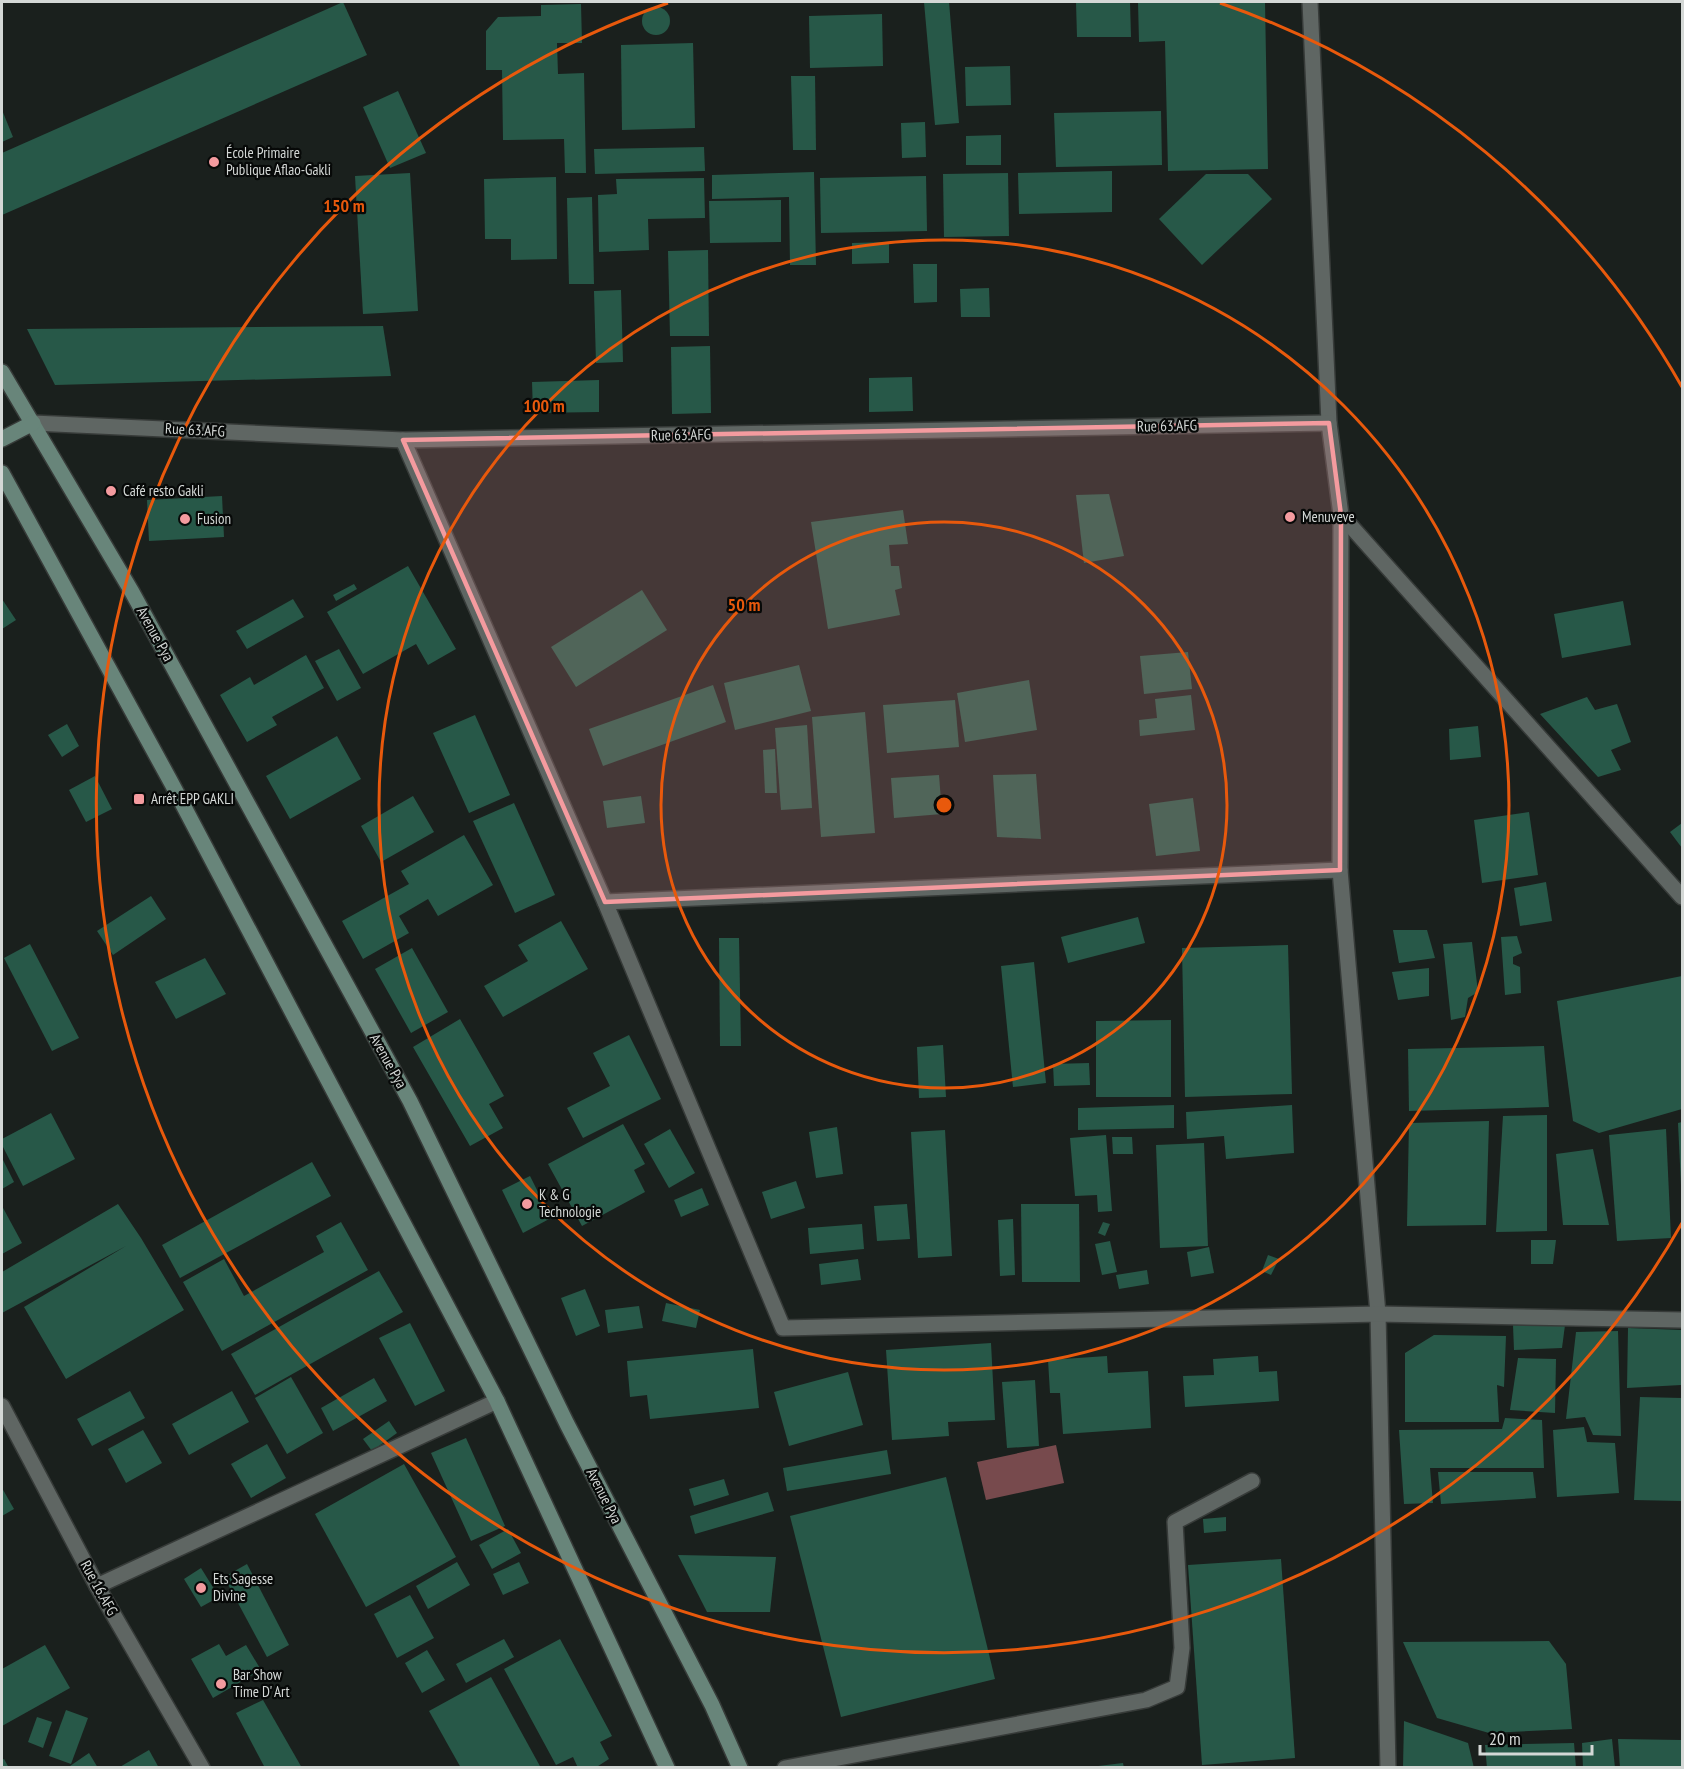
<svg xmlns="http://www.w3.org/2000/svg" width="1684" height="1769" font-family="'PT Sans Narrow',sans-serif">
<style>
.water{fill:#774a4d}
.building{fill:#275848}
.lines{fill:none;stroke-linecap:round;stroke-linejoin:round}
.lane-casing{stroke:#373b39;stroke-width:18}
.street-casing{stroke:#373b39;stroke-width:18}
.secondary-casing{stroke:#373b39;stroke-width:18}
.lane{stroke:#5f6663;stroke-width:15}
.street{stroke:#5f6663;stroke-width:15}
.secondary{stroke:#68857a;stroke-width:15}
.marked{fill:#f49b9f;fill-opacity:0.2;stroke:#f49b9f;stroke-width:4.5;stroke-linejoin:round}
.ring{fill:none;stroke:#e8590c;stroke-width:3}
.poi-dot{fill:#f49b9f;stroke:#070908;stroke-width:2}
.labels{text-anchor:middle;stroke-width:4.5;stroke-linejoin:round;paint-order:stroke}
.poi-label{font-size:15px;fill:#d4d8d6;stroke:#070908;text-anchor:start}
.street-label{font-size:15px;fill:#d4d8d6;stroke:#070908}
.centre{fill:#e8590c;stroke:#070908;stroke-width:3}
.ring-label{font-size:18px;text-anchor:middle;font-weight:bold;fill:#e8590c;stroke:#070908;stroke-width:4.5;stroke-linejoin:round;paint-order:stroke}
</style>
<rect width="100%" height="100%" fill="#1a201d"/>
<path class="water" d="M1056,1445l8,38 -78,17 -9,-38z"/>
<g class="building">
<path d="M343,2l24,53 -365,160v-62z"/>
<path d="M924,2h25l10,121 -24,2z"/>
<path d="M1076,2h54l1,35h-54z"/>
<path d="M1138,2h127l3,167 -100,2 -3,-130 -26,1z"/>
<path d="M581,4l1,39h-25l1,31 26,-1 2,100h-21l-1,-34 -61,1 -1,-70h-16v-39l12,-14 43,-1v-11z"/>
<circle cx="656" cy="21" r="14"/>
<path d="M882,14l1,52 -73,2 -1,-52z"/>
<path d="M693,43l2,85 -73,2 -1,-85z"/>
<path d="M1010,66l1,39 -45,1 -1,-39z"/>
<path d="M791,76h24l1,74h-23z"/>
<path d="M398,91l28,62 -36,15 -27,-61z"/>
<path d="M2,110l11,27 -11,5z"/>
<path d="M1161,111l1,54 -106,2 -2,-54z"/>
<path d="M925,122l1,35 -24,1 -1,-35z"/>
<path d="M1001,135v30h-35v-29z"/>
<path d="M704,147l1,24 -110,3 -1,-25z"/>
<path d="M1112,171v41l-93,2 -1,-41z"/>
<path d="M814,172l2,93h-26l-1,-68 -77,2v-24z"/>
<path d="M410,173l8,138 -55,3 -8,-138z"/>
<path d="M1008,173l1,63 -65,1 -1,-63z"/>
<path d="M1206,174h42l24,25 -70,66 -43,-46z"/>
<path d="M926,176l1,55 -106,2 -1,-55z"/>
<path d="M556,177l1,82 -46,1v-21h-26l-1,-60z"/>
<path d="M704,178l1,40 -57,1 1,31 -50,2 -1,-57 19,-1 -1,-15z"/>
<path d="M592,197l2,87h-25l-2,-86z"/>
<path d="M781,200v42l-71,1 -1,-42z"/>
<path d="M889,242v21l-37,1v-21z"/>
<path d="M708,250l1,86h-39l-2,-85z"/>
<path d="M913,264h24v38l-23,1z"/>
<path d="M989,288l1,29h-29l-1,-28z"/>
<path d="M621,290l2,72 -27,1 -2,-72z"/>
<path d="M383,326l8,50 -336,9 -28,-56z"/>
<path d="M710,346l1,67 -39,1 -1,-67z"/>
<path d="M912,377l1,34 -44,1v-34z"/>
<path d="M599,380v32l-66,1 -1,-31z"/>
<path d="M1109,494l15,62 -40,7 -8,-68z"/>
<path d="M222,496l2,41 -75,4 -2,-41z"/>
<path d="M903,510l5,34 -19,1 2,21h8l3,22 -7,2 5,25 -72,14 -17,-107z"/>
<path d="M408,566l48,83 -28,16 -12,-21 -53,30 -36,-62z"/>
<path d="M354,584l3,5 -21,12 -3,-6z"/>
<path d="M642,590l25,40 -91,57 -25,-40z"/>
<path d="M2,599l14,21 -14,9z"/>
<path d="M293,599l11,18 -57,32 -11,-18z"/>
<path d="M1623,601l8,44 -69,13 -8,-44z"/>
<path d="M339,649l22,39 -24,13 -22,-40z"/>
<path d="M1188,652l4,37 -48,5 -4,-38z"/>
<path d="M306,655l18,33 -52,29 5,8 -30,17 -27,-47 30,-18 4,8z"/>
<path d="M799,665l12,46 -76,19 -11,-47z"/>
<path d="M1029,680l8,50 -72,12 -8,-49z"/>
<path d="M713,685l13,37 -123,44 -14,-37z"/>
<path d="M1191,695l4,35 -55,6 -1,-16 18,-2 -2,-19z"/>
<path d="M1587,697l8,13 22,-6 14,38 -20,8 10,20 -23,7 -58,-63z"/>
<path d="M955,700l4,47 -72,6 -4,-48z"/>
<path d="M865,712l10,121 -54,4 -9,-120z"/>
<path d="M475,715l35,80 -41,18 -36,-80z"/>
<path d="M67,724l12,22 -17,11 -14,-22z"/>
<path d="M807,725l5,83 -31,2 -6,-82z"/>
<path d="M1478,726l3,31 -31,3 -1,-31z"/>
<path d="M337,736l24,43 -71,40 -24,-43z"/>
<path d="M775,749l2,44h-12l-2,-43z"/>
<path d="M1036,774l5,65 -44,-2 -4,-62z"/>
<path d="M939,775l3,39 -48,4 -3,-40z"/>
<path d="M95,776l17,33 -26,13 -17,-32z"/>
<path d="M413,796l21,36 -53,30 -20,-36z"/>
<path d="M641,796l4,27 -38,5 -4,-27z"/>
<path d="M1193,798l7,53 -44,5 -7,-52z"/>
<path d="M514,803l41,92 -40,18 -42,-92z"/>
<path d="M1529,812l9,63 -56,8 -8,-63z"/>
<path d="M1682,823v25l-12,-16z"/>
<path d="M464,835l29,50 -55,31 -10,-17 -29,17 10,17 -46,26 -21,-38 67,-37 -8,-13z"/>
<path d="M1546,882l6,39 -32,5 -6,-38z"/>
<path d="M151,896l15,23 -53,36 -16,-24z"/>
<path d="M1138,917l7,26 -77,20 -7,-26z"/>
<path d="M561,921l27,48 -85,48 -19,-31 44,-25 -10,-16z"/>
<path d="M1393,930h34l8,28 -36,5z"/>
<path d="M1517,936l5,17 -9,4v7l7,3 1,26 -16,2 -4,-58z"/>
<path d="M719,938h20l2,108h-21z"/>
<path d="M1472,942l6,50 -10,6 -3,19 -14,3 -8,-76z"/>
<path d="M30,944l49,94 -27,13 -48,-93z"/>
<path d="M1288,945l4,149 -107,3 -3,-149z"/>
<path d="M412,948l36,64 -37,21 -36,-64z"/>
<path d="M205,958l21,36 -50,25 -21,-37z"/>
<path d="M1034,962l12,121 -33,4 -12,-121z"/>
<path d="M1429,968v28l-31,4 -6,-28z"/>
<path d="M1682,976v133l-83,24 -26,-12 -16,-120z"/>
<path d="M460,1019l44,77 -15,8 14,24 -33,18 -57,-99z"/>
<path d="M1171,1020v77h-75v-76z"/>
<path d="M629,1035l32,64 -78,39 -16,-30 43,-22 -17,-33z"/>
<path d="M943,1045l3,52 -27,1 -2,-51z"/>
<path d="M1544,1046l5,61 -140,4 -1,-62z"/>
<path d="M1089,1063l1,22 -36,1 -1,-22z"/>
<path d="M1174,1105v23l-96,2v-22z"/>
<path d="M1292,1105l2,48 -68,6 -2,-23 -37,3 -1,-27z"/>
<path d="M51,1113l24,46 -52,27 -21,-41v-6z"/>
<path d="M1547,1115v116l-51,1 7,-116z"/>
<path d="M1489,1121l-3,104 -79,1 2,-103z"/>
<path d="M1682,1122v63h-1l-3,-62z"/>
<path d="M623,1124l22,40 -11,6 11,22 -63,34 -34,-62z"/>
<path d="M837,1127l6,47 -27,4 -7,-46z"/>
<path d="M670,1129l25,44 -26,15 -25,-44z"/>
<path d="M1666,1129l5,109 -54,3 -8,-106z"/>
<path d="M945,1130l7,126 -34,2 -7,-126z"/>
<path d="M1106,1135l6,76 -14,1 -1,-17 -22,1 -5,-58z"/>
<path d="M1112,1137h20l1,17h-20z"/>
<path d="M1204,1143l4,103 -48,2 -4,-103z"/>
<path d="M1593,1149l16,76h-46l-7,-71z"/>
<path d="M2,1158l12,24 -12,7z"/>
<path d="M312,1162l19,34 -151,82 -18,-33z"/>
<path d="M530,1176l21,42 -28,15 -21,-43z"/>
<path d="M796,1181l9,27 -34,11 -9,-27z"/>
<path d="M702,1188l7,17 -28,12 -7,-17z"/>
<path d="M118,1204l23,34 43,72 -118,69 -42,-72 102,-61 -124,67v-41z"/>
<path d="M907,1204l3,35 -33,2 -3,-35z"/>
<path d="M1021,1204h58l1,78h-58z"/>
<path d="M2,1206l20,37 -20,11z"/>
<path d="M1013,1219l2,56 -15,1 -2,-56z"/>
<path d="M341,1222l27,48 -146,81 -39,-69 41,-23 20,37 80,-44 -8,-16z"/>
<path d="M1103,1222l7,2 -5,12 -7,-3z"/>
<path d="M862,1224l2,25 -54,5 -2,-26z"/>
<path d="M1531,1240h25l-3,24h-22z"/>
<path d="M1110,1241l7,31 -15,3 -7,-31z"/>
<path d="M1209,1247l5,26 -23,4 -4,-25z"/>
<path d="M1268,1255l11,4 -8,16 -9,-4z"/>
<path d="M858,1259l3,21 -40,5 -2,-21z"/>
<path d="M1147,1270l2,14 -30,5 -3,-14z"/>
<path d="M379,1271l24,41 -148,83 -24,-41z"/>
<path d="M585,1289l15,37 -24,10 -15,-38z"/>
<path d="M666,1303l34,7 -4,18 -34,-7z"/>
<path d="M639,1306l4,22 -35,5 -3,-23z"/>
<path d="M410,1323l35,68 -30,15 -36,-68z"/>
<path d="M1513,1325h52l-3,23 -48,2z"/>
<path d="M1628,1328l54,2v47h-1v8l-54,3z"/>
<path d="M1618,1331l3,105 -28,-1 -8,-18 -19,2 10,-87z"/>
<path d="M1434,1335l72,1 -2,51 -7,-2 2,37h-94v-69z"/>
<path d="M991,1343l4,77 -47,2 1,14 -57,4 -6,-90z"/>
<path d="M753,1349l6,59 -109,11 -3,-24 -17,2 -3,-36z"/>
<path d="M1107,1356l1,17 40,-2 3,57 -88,6 -3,-41h-10l-2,-33z"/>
<path d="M1258,1356l1,16 18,-1 2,30 -94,6 -2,-31 31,-1 -1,-16z"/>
<path d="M1518,1358l38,1 -1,54 -45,-3z"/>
<path d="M848,1372l15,53 -74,21 -15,-54z"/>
<path d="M291,1377l32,56 -36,21 -32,-56z"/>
<path d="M374,1378l13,23 -54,30 -12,-23z"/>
<path d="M1035,1380l4,66 -32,2 -5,-66z"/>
<path d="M130,1391l15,27 -53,28 -15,-27z"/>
<path d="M232,1391l17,31 -60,33 -17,-31z"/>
<path d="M1640,1397l42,1v103l-48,-1z"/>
<path d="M1505,1418l37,2 2,48h-114l3,35 -29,1 -5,-74 103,-1z"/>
<path d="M389,1421l8,12 -25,18 -9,-12z"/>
<path d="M1584,1427l3,15 28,1 4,50 -62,4 -4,-67z"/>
<path d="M143,1430l19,33 -36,20 -18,-34z"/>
<path d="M466,1438l39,88 -34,15 -40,-88z"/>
<path d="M267,1444l19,34 -35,20 -20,-34z"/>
<path d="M887,1450l4,24 -104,17 -4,-23z"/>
<path d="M404,1464l52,93 -90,50 -51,-93z"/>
<path d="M1438,1472h95l3,26 -95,6z"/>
<path d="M946,1477l49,202 -154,38 -51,-201z"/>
<path d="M724,1479l5,16 -35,11 -5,-17z"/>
<path d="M2,1488l12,21 -12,7z"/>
<path d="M768,1492l6,19 -79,23 -5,-18z"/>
<path d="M1226,1517v14l-22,2 -1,-14z"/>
<path d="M508,1529l13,24 -29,16 -13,-24z"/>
<path d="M678,1555l98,2 -6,55h-63z"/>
<path d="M1281,1559l14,199 -93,7 -14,-200z"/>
<path d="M457,1562l13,23 -42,24 -12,-23z"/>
<path d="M519,1562l10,21 -26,12 -10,-21z"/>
<path d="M247,1564l42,81 -22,12 -43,-80z"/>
<path d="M201,1568l18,29 -18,10 -17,-28z"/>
<path d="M410,1595l24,43 -37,20 -23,-44z"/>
<path d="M504,1639l10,18 -48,26 -10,-19z"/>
<path d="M560,1639l52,97 -12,6 9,17 -14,9h-17l-5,-11 -17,8 -52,-96z"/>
<path d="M1549,1641l17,23 6,65 -83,4 -52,-15 -34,-76z"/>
<path d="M219,1644l7,12 20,-11 15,25 -48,28 -22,-39z"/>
<path d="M45,1645l25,43 -68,38v-57z"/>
<path d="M427,1650l18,30 -23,13 -17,-30z"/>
<path d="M491,1677l50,91h-80l-32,-57z"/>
<path d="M263,1700l39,68h-37l-29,-55z"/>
<path d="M66,1710l22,8 -17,46 -22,-8z"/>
<path d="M37,1717l15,5 -9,26 -15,-6z"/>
<path d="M1404,1721l64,22 6,25h-71z"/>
<path d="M1612,1739l3,29h-32l-1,-25z"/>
<path d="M1618,1739l64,1v28h-62z"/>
<path d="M1574,1743l2,25h-89l-2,-23z"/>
<path d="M149,1750l10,18h-41z"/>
<path d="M89,1753l9,15h-27l-1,-2z"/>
<path d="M4,1759l5,9h-7v-8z"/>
<path d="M1123,1763l1,5h-26v-2z"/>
</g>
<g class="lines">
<defs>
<path id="lane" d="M785,1768l361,-68 31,-13 5,-39 -7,-126 77,-41"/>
<g id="street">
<path d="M1310,2l19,421 12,92 -1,355 38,444 10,454"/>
<path d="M33,423l370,17 926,-17"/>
<path d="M403,440l202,462 178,426 595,-14 304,6"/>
<path d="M1341,515l341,382"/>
<path d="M605,902l735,-32"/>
<path d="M2,1406l95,180 105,182"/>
<path d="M97,1586l400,-185"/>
</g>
<g id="secondary">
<path d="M2,372l130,220 278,509 157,323 145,281 28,63"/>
<path d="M2,439l31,-16"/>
<path d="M2,473l170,311 325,617 170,367"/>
</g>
</defs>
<use href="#lane" class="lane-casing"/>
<use href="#street" class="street-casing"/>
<use href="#secondary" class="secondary-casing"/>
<use href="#lane" class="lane"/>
<use href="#street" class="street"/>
<use href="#secondary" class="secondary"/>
</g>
<path class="marked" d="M1329,423l12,92 -1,355 -735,32 -202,-462z"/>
<g class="ring">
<circle cx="944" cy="805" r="283"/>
<circle cx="944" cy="805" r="565"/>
<path d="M1682 1223A848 848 0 1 1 668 3M1220 3A848 848 0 0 1 1682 387"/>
</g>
<g class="poi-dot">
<circle cx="214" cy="162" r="6"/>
<circle cx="111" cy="491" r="6"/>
<circle cx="1290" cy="517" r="6"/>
<circle cx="185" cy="519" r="6"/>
<rect x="133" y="793" width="12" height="12" rx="3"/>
<circle cx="527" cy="1204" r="6"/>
<circle cx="201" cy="1588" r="6"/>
<circle cx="221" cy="1684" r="6"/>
</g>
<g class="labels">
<g class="poi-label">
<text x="226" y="158">École Primaire<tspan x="226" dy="17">Publique Aflao-Gakli</tspan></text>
<text x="123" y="496">Café resto Gakli</text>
<text x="1302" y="522">Menuveve</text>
<text x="197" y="524">Fusion</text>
<text x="151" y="804">Arrêt EPP GAKLI</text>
<text x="539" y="1200">K &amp; G<tspan x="539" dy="17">Technologie</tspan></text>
<text x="213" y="1584">Ets Sagesse<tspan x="213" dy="17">Divine</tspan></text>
<text x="233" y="1680">Bar Show<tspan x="233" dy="17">Time D' Art</tspan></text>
</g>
<g class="street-label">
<text transform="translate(1167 426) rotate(-1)" y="5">Rue 63.AFG</text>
<text transform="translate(195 430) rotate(3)" y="5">Rue 63.AFG</text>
<text transform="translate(681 435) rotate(-1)" y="5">Rue 63.AFG</text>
<text transform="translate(155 634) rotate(61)" y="5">Avenue Pya</text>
<text transform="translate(388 1061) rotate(61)" y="5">Avenue Pya</text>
<text transform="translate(604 1496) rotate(63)" y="5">Avenue Pya</text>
<text transform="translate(99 1588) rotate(61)" y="5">Rue 16.AFG</text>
</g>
</g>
<circle cx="944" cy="805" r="9" class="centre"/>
<g class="ring-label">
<text x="344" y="212">150 m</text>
<text x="544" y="412">100 m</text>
<text x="744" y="611">50 m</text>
</g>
<rect width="1684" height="1769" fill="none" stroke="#d4d8d6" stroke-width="6"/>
<path d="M1480 1745v9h112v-9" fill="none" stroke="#d4d8d6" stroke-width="3"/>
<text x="1489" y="1745" font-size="18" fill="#d4d8d6" stroke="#070908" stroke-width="4.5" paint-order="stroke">20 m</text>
</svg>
